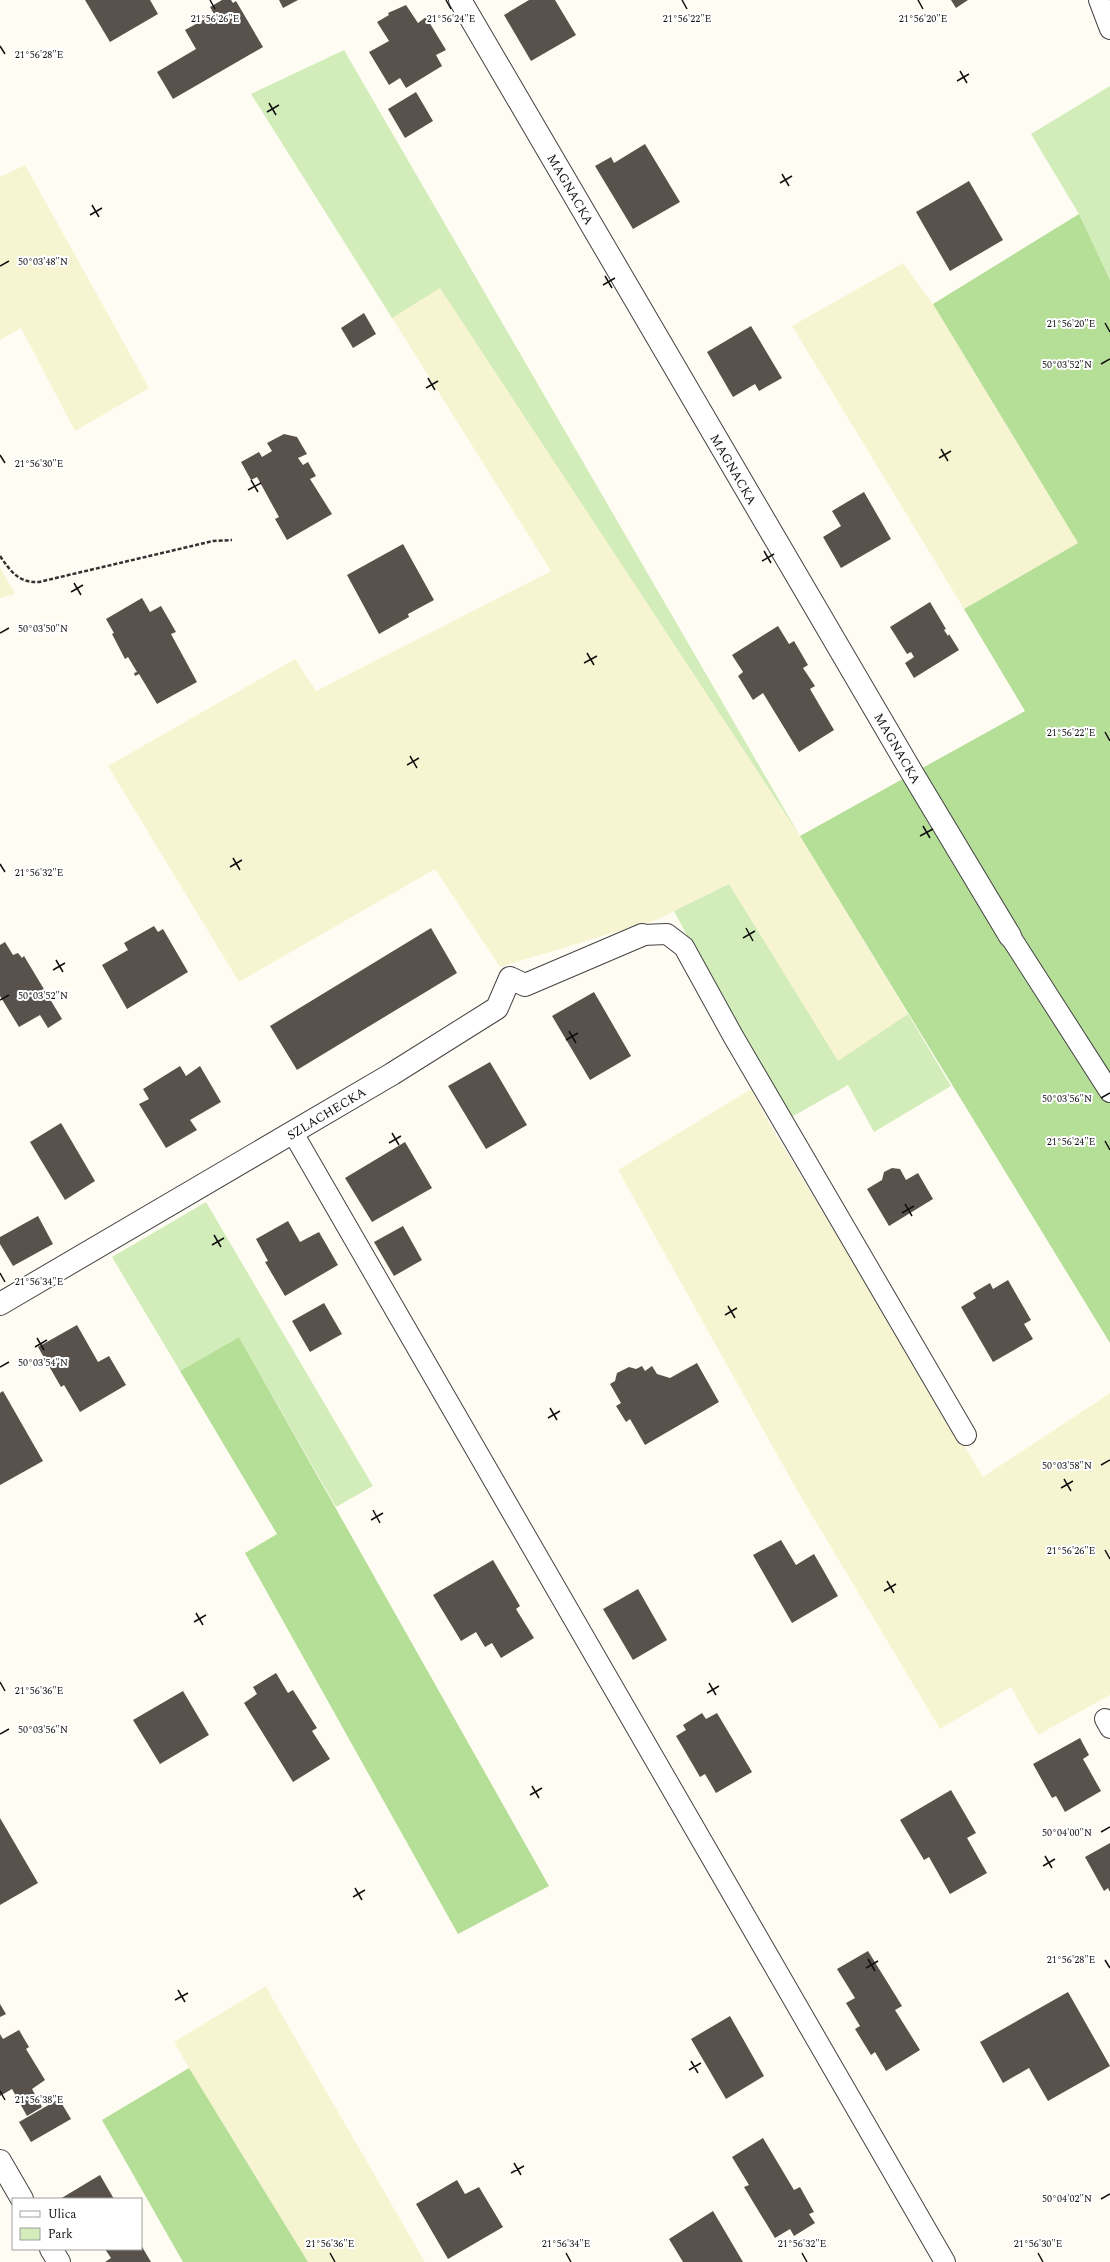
<svg xmlns="http://www.w3.org/2000/svg" width="1110" height="2262" font-family="Spectral,serif">
<style>
.farmland{fill:#f7f5d1}
.green{fill:#d2edb9}
.forest{fill:#b5de97}
.building{fill:#59514b}
.lines{fill:none;stroke-linecap:round;stroke-linejoin:round}
.service-casing{stroke:#434343;stroke-width:22}
.minor-casing{stroke:#434343;stroke-width:24}
.path{stroke:#323232;stroke-width:2.5;stroke-dasharray:4 2;stroke-linecap:butt}
.service{stroke:#fff;stroke-width:20}
.minor{stroke:#fff;stroke-width:22}
.ticks{fill:none;stroke:#101010;stroke-width:1.5}
.labels{text-anchor:middle;stroke-width:4;stroke-linejoin:round;paint-order:stroke}
.street-label{font-size:13px;fill:#101010;stroke:#fff}
.ticks-label{font-size:10px;text-anchor:middle;fill:#101010;stroke:#fff;stroke-width:4;stroke-linejoin:round;paint-order:stroke}
</style>
<rect width="100%" height="100%" fill="#fffdf3"/>
<g class="farmland">
<path d="M25,165l124,223 -74,43 -54,-103 -21,12v-163z"/>
<path d="M903,263l30,41 145,239 -114,66 -172,-283z"/>
<path d="M440,287l360,549 108,178 -70,48 -109,-178 -70,35 -159,48 -65,-98 -196,113 -131,-216 187,-107 21,32 235,-120 -159,-253z"/>
<path d="M0,567l15,27 -15,4z"/>
<path d="M751,1089l21,39 211,349 127,-84v302l-72,40 -27,-48 -71,42 -142,-237 -180,-322z"/>
<path d="M266,1986l9,17 150,259h-117l-119,-194 -15,-26z"/>
</g>
<g class="green">
<path d="M344,50l456,786 -360,-548 -48,30 -141,-224z"/>
<path d="M1110,86v194l-31,-66 -48,-80z"/>
<path d="M729,884l109,177 70,-47 43,72 -77,46 -26,-47 -60,34 -49,-85 -65,-123z"/>
<path d="M206,1202l167,284 -37,21 -97,-170 -59,34 -68,-114z"/>
</g>
<g class="forest">
<path d="M1079,214l31,66v1063l-310,-507 225,-125 -61,-102 114,-66 -145,-239z"/>
<path d="M239,1337l310,549 -91,48 -213,-381 32,-19 -97,-163z"/>
<path d="M189,2068l119,194h-125l-81,-142z"/>
</g>
<g class="building">
<path d="M85,0h65l8,14 -48,28z"/>
<path d="M222,0h9l2,3 3,-2 27,46 -90,52 -16,-27 39,-23 -11,-19 29,-16 -4,-7z"/>
<path d="M279,0h19l-15,8z"/>
<path d="M529,0h26l21,35 -45,26 -27,-46z"/>
<path d="M951,0h17l-12,8z"/>
<path d="M406,5l12,18 8,-6 20,33 -10,5 6,11 -36,22 -6,-10 -11,7 -20,-33 20,-11 -12,-19 12,-7 -1,-2z"/>
<path d="M416,92l17,29 -28,17 -17,-29z"/>
<path d="M645,144l35,58 -47,27 -38,-63 16,-9 3,6z"/>
<path d="M969,181l34,59 -53,31 -34,-59z"/>
<path d="M364,313l12,21 -23,14 -12,-20z"/>
<path d="M751,326l31,52 -23,13 -4,-7 -22,13 -26,-45z"/>
<path d="M284,434l13,3 10,17 -9,4 5,7 5,-3 8,14 -6,3 22,35 -45,26 -12,-21 4,-2 -22,-40 -6,3 -10,-18 18,-10 3,5 10,-6 -5,-8z"/>
<path d="M864,492l27,47 -50,29 -18,-31 18,-11 -9,-15z"/>
<path d="M403,544l31,56 -26,14 1,3 -30,17 -32,-59z"/>
<path d="M142,598l8,14 11,-6 15,26 -5,2 26,48 -40,22 -18,-30 -4,2 -1,-3 3,-1 -9,-15 -3,2 -13,-25 2,-1 -8,-14z"/>
<path d="M930,602l16,27 -2,1 4,6 1,-2 10,16 -45,28 -9,-15 9,-6 -3,-5 -4,2 -17,-27z"/>
<path d="M778,626l11,18 5,-3 14,24 -5,3 12,18 -5,3 24,41 -35,22 -36,-59 -10,7 -15,-24 5,-4 -11,-17z"/>
<path d="M154,926l4,6 5,-3 25,43 -61,37 -25,-44 26,-15 -4,-7z"/>
<path d="M431,928l26,45 -160,97 -27,-44z"/>
<path d="M5,942l8,13 5,-2 4,5 2,-2 38,63 -14,9 -8,-13 -21,12 -19,-31v-51z"/>
<path d="M594,992l37,64 -41,24 -38,-64z"/>
<path d="M490,1062l37,63 -41,24 -38,-63z"/>
<path d="M180,1066l6,10 14,-10 21,36 -31,18 7,10 -31,18 -27,-44 10,-5 -6,-10z"/>
<path d="M61,1123l34,58 -30,19 -35,-58z"/>
<path d="M405,1142l27,46 -60,34 -27,-44z"/>
<path d="M892,1168l8,1 6,11 12,-7 15,26 -44,27 -22,-37 15,-9 2,-8z"/>
<path d="M38,1216l15,28 -40,22 -13,-22v-7z"/>
<path d="M288,1221l12,21 19,-10 19,33 -53,31 -20,-34 3,-1 -12,-22z"/>
<path d="M403,1226l19,34 -28,16 -20,-34z"/>
<path d="M1008,1280l23,40 -7,4 9,15 -40,23 -32,-55 15,-9 -3,-5 17,-10 3,6z"/>
<path d="M324,1303l18,31 -32,18 -18,-31z"/>
<path d="M77,1325l21,37 11,-6 17,29 -46,27 -16,-27 -3,2 -23,-40z"/>
<path d="M697,1363l22,39 -74,43 -15,-26 -4,3 -10,-16 5,-3 -11,-19 5,-3 2,-8 12,-6 7,2 6,-3 3,5 7,-5 5,8 13,4z"/>
<path d="M3,1391l40,70 -43,24v-92z"/>
<path d="M781,1540l15,25 18,-11 24,42 -46,27 -39,-68z"/>
<path d="M493,1560l27,46 -4,3 18,29 -33,20 -9,-15 -7,4 -9,-15 -15,9 -28,-46z"/>
<path d="M638,1589l29,51 -34,20 -30,-51z"/>
<path d="M276,1673l12,20 5,-3 24,38 -5,3 18,28 -37,23 -49,-79 13,-9 -4,-7z"/>
<path d="M183,1691l26,44 -49,29 -27,-44z"/>
<path d="M702,1713l4,6 11,-6 35,59 -36,21 -11,-19 -5,3 -24,-41 10,-6 -3,-5z"/>
<path d="M1080,1738l9,17 -6,4 18,32 -36,21 -9,-16 -4,2 -19,-34z"/>
<path d="M951,1790l25,43 -9,5 20,35 -37,21 -21,-37 -5,3 -24,-40z"/>
<path d="M0,1818l38,65 -38,22z"/>
<path d="M1110,1843v49l-2,-4 -4,3 -19,-34z"/>
<path d="M868,1951l34,55 -7,4 25,40 -34,21 -11,-19 -4,3 -16,-26 5,-3 -14,-23 9,-5 -18,-29z"/>
<path d="M1068,1992l42,74 -62,35 -19,-33 -26,15 -23,-41z"/>
<path d="M0,2004l6,10 -6,3z"/>
<path d="M730,2016l34,60 -38,23 -35,-60z"/>
<path d="M19,2030l10,17 -3,2 19,31 -13,9 10,18 -15,9 -15,-27 -12,7v-62l3,5z"/>
<path d="M59,2099l12,20 -40,23 -12,-20z"/>
<path d="M763,2138l31,52 6,-3 14,25 -5,2 6,9 -21,13 -4,-7 -15,9 -31,-51 5,-2 -17,-28z"/>
<path d="M100,2175l14,24h-54z"/>
<path d="M457,2180l8,14 14,-7 24,40 -55,32 -32,-55z"/>
<path d="M713,2211l30,51h-60l-14,-23z"/>
<path d="M141,2245l10,17h-46l6,-4 -6,-9h36z"/>
</g>
<g class="lines">
<defs>
<g id="service">
<path d="M1099,0l11,29"/>
<path d="M642,935l25,-1 17,13 49,89 233,399"/>
<path d="M1010,936l100,156"/>
<path d="M293,1133l652,1129"/>
<path d="M1105,1719l5,9"/>
</g>
<g id="minor">
<path d="M460,0l451,771 99,165"/>
<path d="M0,1304l392,-230 105,-66 13,-30 15,7 117,-50"/>
<path d="M0,2161l22,38"/>
<path d="M51,2249l8,13"/>
</g>
</defs>
<use href="#service" class="service-casing"/>
<use href="#minor" class="minor-casing"/>
<path class="path" d="M0,556c11,16 19,27 39,26l174,-41 19,-1"/>
<use href="#service" class="service"/>
<use href="#minor" class="minor"/>
</g>
<path class="ticks" d="M210,0l5,9M446,0l5,9M682,0l5,9M918,0l5,9M0,46l5,8M960,71l7,12M957,81l12,-7M269,103l7,12M267,112l12,-7M782,174l7,12M780,183l12,-7M92,205l7,12M90,215l12,-7M0,266l9,-5M605,276l7,12M603,285l12,-7M1105,323l5,9M1101,364l9,-5M428,378l7,12M426,388l12,-7M941,449l7,12M0,455l5,8M939,458l12,-7M251,480l7,12M248,490l13,-7M764,551l7,12M762,561l12,-7M74,583l7,12M71,592l12,-7M0,633l9,-5M587,653l7,12M584,663l13,-7M1105,732l5,9M410,756l7,12M407,765l12,-7M923,826l7,12M920,836l13,-7M233,858l7,12M0,864l5,8M230,867l12,-7M746,928l7,13M743,938l12,-7M56,960l7,12M53,970l12,-7M0,1000l9,-5M569,1031l7,12M566,1040l12,-7M1101,1098l9,-5M392,1133l7,12M1105,1141l5,9M389,1143l12,-7M905,1204l7,12M902,1213l12,-7M214,1235l7,12M212,1245l12,-7M0,1273l5,9M728,1306l7,12M725,1315l12,-7M37,1338l7,12M35,1347l12,-7M0,1367l9,-5M550,1408l7,12M548,1418l12,-7M1101,1465l9,-5M1064,1479l7,12M1061,1488l12,-7M373,1510l7,13M371,1520l12,-7M1105,1550l5,9M887,1581l7,12M884,1591l12,-7M196,1613l7,12M194,1622l12,-7M0,1682l5,9M709,1683l7,12M707,1693l12,-7M0,1734l9,-5M532,1786l7,12M530,1795l12,-7M1101,1832l9,-5M1045,1856l7,12M1043,1866l12,-7M355,1888l7,12M353,1897l12,-7M868,1959l7,12M1105,1960l5,8M866,1968l12,-7M178,1990l7,12M175,2000l13,-7M691,2061l7,12M689,2070l12,-7M0,2091l5,9M514,2163l7,12M511,2173l13,-7M1101,2199l9,-5M330,2253l5,9M566,2253l5,9M802,2253l5,9M1038,2253l5,9"/>
<g class="labels">
<g class="street-label">
<text transform="translate(571 189) rotate(60)" y="5">MAGNACKA</text>
<text transform="translate(734 469) rotate(60)" y="5">MAGNACKA</text>
<text transform="translate(898 748) rotate(60)" y="5">MAGNACKA</text>
<text transform="translate(326 1113) rotate(-31)" y="5">SZLACHECKA</text>
</g>
</g>
<g class="ticks-label">
<text x="687" y="22">21°56'22"E</text>
<text x="215" y="22">21°56'26"E</text>
<text x="451" y="22">21°56'24"E</text>
<text x="923" y="22">21°56'20"E</text>
<text x="39" y="58">21°56'28"E</text>
<text x="43" y="265">50°03'48"N</text>
<text x="1071" y="327">21°56'20"E</text>
<text x="1067" y="368">50°03'52"N</text>
<text x="39" y="467">21°56'30"E</text>
<text x="43" y="632">50°03'50"N</text>
<text x="1071" y="736">21°56'22"E</text>
<text x="39" y="876">21°56'32"E</text>
<text x="43" y="999">50°03'52"N</text>
<text x="1067" y="1102">50°03'56"N</text>
<text x="1071" y="1145">21°56'24"E</text>
<text x="39" y="1285">21°56'34"E</text>
<text x="43" y="1366">50°03'54"N</text>
<text x="1067" y="1469">50°03'58"N</text>
<text x="1071" y="1554">21°56'26"E</text>
<text x="39" y="1694">21°56'36"E</text>
<text x="43" y="1733">50°03'56"N</text>
<text x="1067" y="1836">50°04'00"N</text>
<text x="1071" y="1963">21°56'28"E</text>
<text x="39" y="2103">21°56'38"E</text>
<text x="1067" y="2202">50°04'02"N</text>
<text x="330" y="2247">21°56'36"E</text>
<text x="566" y="2247">21°56'34"E</text>
<text x="802" y="2247">21°56'32"E</text>
<text x="1038" y="2247">21°56'30"E</text>
</g>
<rect x="12" y="2198" width="130" height="52" fill="#ffffff" stroke="#9f9f9f"/>
<rect x="20" y="2211" width="20" height="6" fill="#ffffff" stroke="#9f9f9f"/>
<text x="48" y="2218" font-size="12" fill="#101010">Ulica</text>
<rect x="20" y="2228" width="20" height="12" fill="#d2edb9" stroke="#9f9f9f"/>
<text x="48" y="2238" font-size="12" fill="#101010">Park</text>
</svg>
